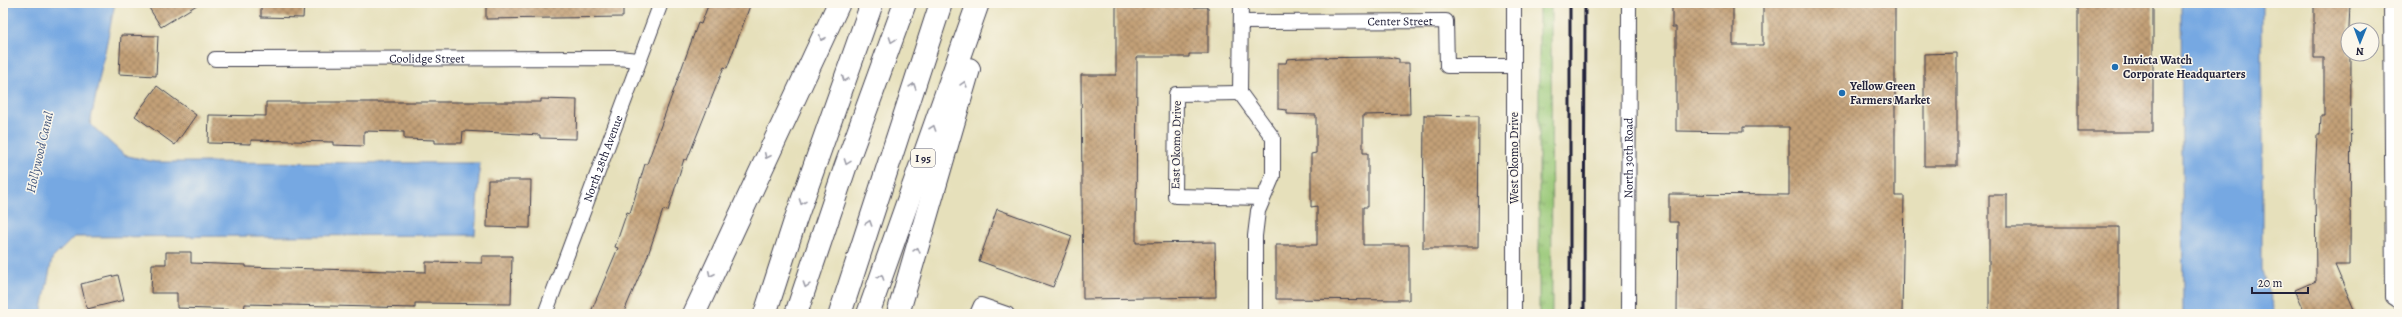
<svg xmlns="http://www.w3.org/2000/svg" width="2402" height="317" font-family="Alegreya,serif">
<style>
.grass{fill:url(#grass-tufts);stroke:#5c7458}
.water{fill:#76a8e2;stroke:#4c658e}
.building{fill:url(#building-cross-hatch)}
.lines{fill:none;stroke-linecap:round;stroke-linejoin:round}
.street-casing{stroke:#3f3e4e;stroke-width:16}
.highway-casing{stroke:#3f3e4e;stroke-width:24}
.street{stroke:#fff;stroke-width:14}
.highway{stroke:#fff;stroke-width:22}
.rail{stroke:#22223b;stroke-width:3}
.oneway{stroke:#9c9ca7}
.poi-dot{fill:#1f6fb2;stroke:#fbf7ec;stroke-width:1.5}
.labels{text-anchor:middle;stroke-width:3;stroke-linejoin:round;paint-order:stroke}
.shield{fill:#fbf7ec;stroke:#636270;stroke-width:1}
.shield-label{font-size:11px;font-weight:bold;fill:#22223b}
.street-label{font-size:12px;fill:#22223b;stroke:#fbf7ec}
.poi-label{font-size:12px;font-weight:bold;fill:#22223b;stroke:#fbf7ec;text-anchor:start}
.water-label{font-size:13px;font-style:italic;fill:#44587e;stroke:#fbf7ec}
</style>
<defs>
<pattern id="grass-tufts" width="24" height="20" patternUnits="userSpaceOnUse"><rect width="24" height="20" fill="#97c776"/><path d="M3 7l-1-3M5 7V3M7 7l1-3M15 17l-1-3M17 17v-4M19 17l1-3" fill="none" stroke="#7ba162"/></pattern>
<pattern id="building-cross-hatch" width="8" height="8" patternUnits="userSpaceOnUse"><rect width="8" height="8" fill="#c3a077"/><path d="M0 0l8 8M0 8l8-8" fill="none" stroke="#9e8263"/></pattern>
</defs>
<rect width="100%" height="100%" fill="#fbf7ec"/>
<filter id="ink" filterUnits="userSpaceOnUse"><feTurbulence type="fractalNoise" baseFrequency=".025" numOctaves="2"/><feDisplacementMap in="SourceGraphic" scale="8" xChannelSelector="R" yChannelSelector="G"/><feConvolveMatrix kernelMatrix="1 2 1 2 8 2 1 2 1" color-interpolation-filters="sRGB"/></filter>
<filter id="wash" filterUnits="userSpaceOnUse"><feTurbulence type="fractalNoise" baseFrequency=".012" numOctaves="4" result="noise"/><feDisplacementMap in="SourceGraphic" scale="16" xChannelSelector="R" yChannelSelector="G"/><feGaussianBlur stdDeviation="0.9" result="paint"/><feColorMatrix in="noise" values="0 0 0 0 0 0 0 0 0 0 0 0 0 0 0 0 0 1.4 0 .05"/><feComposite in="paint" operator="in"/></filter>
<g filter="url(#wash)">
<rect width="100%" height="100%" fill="#e6e0bb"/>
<path class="grass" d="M1539,3h12l1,311h-13z"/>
<g class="water">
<path d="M6,3h109l-25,121 34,31 31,7 325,1 -5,72 -401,2 -22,22 -11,55h-38v-304z"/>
<path d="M2181,3h81v268l13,43h-92z"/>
</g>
<g id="blocks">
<g class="building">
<path d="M146,3h54l-39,24z"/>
<path d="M261,3h43l-1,15 -42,-1z"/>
<path d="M486,3h137v14l-137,2z"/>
<path d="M709,3h42l-24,65 -3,-1 -37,93 -3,-1 -16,52 -5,-1 -16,48 -24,56h-33l28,-66 -3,-1 12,-35 3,1 15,-49h2l51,-141 3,1z"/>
<path d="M1135,3h54v4h19v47h-19v3h-52l-1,186 79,-1 1,55 -133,2 -2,-224h35v-69h19z"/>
<path d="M1672,3h61v42h30v-42h132v193h9l-2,118 -225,-2 1,-90h-9v-28l120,1v-68h-46v5l-67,-1v-104h-4z"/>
<rect x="2078" y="3" width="75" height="129"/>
<path d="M2314,3h36l-2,51h3l-1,211h-15l21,49h-50l-11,-24 21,-9 -1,-103 2,-43h3l1,-19h3v-58h-10z"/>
<path d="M121,35l37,1 -2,40 -37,-2z"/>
<path d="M1957,53v113h-33v-112z"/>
<path d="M1388,57l11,2v4h10l1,51 -47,1v38h5v54h-5v38h46v55l-133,-1v-54h41v-39l-6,1v-53l5,-1v-38l-29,-1v-4l-9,-1v-46h8l1,-4 13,-1z"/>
<path d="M157,86l39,29 -21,30 -40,-29z"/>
<path d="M541,99l36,1 -1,39 -36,-1v-3l-77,-4 -1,12h-27v-3l-31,-1v-7l-40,-1v15l-31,-1v-3l-82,-2v4l-43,-1 1,-28 57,1v-14h275z"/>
<path d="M1424,115l55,1 -1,132h-55z"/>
<path d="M488,180h43l-1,48 -43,-1z"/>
<path d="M1989,195h18v32h112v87h-130z"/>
<path d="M997,209l75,27 -19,51 -74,-26z"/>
<path d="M166,252h25v11l55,2v2l180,5v-10l56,1v-7h30l-1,48 -96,-1v5l-170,-4 -1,6 -67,-2v-15h-26l1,-29h14z"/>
<path d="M118,275l6,25 -37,9 -6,-25z"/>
</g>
</g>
</g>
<g filter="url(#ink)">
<use href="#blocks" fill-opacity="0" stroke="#3f3e4e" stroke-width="1"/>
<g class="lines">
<defs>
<g id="street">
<path d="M1241,3l-1,90 33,45v38l-15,35 -3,25v78"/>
<path d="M1514,3v311"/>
<path d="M2391,3l2,294 6,4"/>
<path id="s1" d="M1241,22l205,-1 1,45h67"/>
<path id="s2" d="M215,59l402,-1 22,2"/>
<path d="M1240,93l-64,1 -1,102 88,2"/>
<path id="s3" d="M545,314l116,-311"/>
<path d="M977,314l4,-9 26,9"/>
<path id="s4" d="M1628,314l1,-311"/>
</g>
<g id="highway">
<path d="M694,314l145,-311"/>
<path d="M765,314l30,-93 77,-218"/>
<path d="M796,314l49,-146 60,-165"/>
<path d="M840,314l101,-311"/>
<path d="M868,314l110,-311"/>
<path d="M898,314l71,-245"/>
</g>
</defs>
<use href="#street" class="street-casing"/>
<use href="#highway" class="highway-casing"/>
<use href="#street" class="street"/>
<use href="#highway" class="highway"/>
<g class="rail">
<path d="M1570,3v311"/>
<path d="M1584,314l1,-311"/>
</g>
</g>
<defs><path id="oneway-chevron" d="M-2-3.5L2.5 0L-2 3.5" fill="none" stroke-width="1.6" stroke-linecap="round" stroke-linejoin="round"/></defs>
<g class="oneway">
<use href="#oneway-chevron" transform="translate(822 38) rotate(115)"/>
<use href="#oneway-chevron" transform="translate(892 40) rotate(110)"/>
<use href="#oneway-chevron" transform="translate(845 79) rotate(110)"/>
<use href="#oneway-chevron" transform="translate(964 84) rotate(-74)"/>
<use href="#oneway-chevron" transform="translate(913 86) rotate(-72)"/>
<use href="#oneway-chevron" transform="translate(933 128) rotate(-71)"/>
<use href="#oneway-chevron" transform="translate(767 156) rotate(115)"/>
<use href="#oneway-chevron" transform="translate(847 162) rotate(110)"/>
<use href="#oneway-chevron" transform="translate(802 202) rotate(110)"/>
<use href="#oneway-chevron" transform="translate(869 223) rotate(-72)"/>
<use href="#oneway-chevron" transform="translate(917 250) rotate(-74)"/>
<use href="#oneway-chevron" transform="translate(711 274) rotate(115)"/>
<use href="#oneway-chevron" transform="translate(881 277) rotate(-71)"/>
<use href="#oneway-chevron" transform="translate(806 285) rotate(108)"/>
</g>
</g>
<g class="poi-dot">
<circle cx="2115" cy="67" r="4"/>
<circle cx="1842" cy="93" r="4"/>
</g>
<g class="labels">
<rect class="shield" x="911" y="149" width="24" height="18" rx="3"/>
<g class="shield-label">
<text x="923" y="162">I 95</text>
</g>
<g class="street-label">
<text dy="4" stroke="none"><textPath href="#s1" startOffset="159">Center Street</textPath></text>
<text dy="4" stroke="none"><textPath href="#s2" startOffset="212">Coolidge Street</textPath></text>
<text transform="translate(1176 145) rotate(-89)" y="4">East Okomo Drive</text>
<text dy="4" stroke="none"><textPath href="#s3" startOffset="166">North 28th Avenue</textPath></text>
<text transform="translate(1514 158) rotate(-90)" y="4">West Okomo Drive</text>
<text dy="4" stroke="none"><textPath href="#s4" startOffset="156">North 30th Road</textPath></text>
</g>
<g class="poi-label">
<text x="2123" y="64">Invicta Watch<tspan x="2123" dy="14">Corporate Headquarters</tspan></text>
<text x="1850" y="90">Yellow Green<tspan x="1850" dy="14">Farmers Market</tspan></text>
</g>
<g class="water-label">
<text transform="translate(39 152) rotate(-77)" y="5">Hollywood Canal</text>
</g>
</g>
<rect width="2402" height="317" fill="none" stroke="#fbf7ec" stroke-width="16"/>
<g transform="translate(2360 42) rotate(181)"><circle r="19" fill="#fbf7ec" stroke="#a4a2a5"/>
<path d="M0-3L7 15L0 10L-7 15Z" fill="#1f6fb2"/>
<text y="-6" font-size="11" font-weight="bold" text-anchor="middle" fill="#22223b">N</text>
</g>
<path d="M2252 287v6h56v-6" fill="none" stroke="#22223b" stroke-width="2"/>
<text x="2258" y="287" font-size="12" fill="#22223b" stroke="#fbf7ec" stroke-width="3" paint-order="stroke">20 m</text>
</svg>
